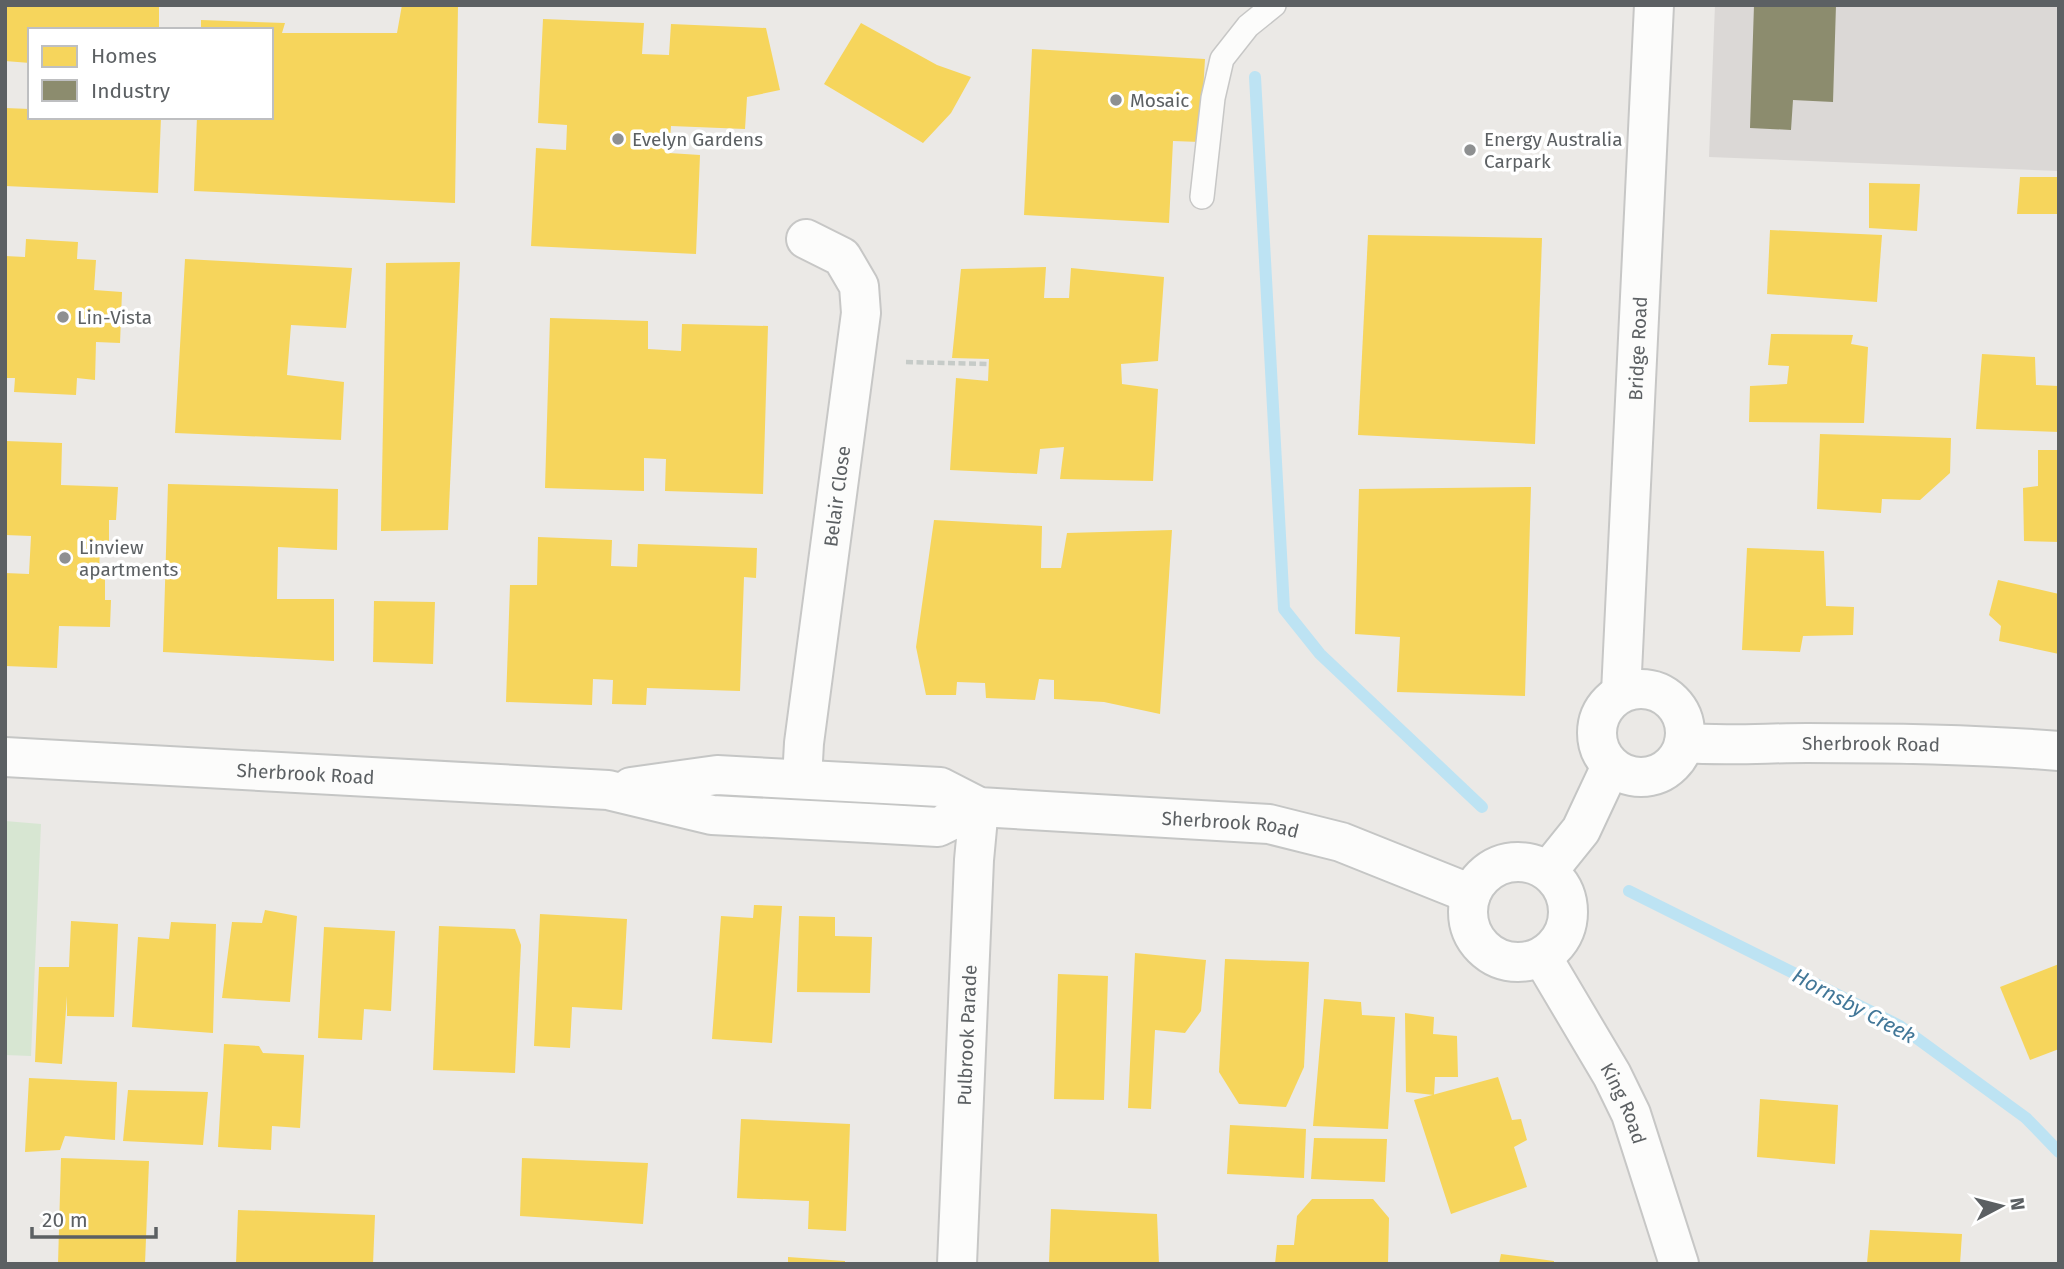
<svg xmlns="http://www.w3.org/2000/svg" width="2064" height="1269" font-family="'Fira Sans',sans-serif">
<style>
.industrial{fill:#dbd8d6}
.green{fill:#d7e6d2}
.homes{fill:#f6d55c}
.industry{fill:#8c8c6e}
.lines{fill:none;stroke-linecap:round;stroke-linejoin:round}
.stream{stroke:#bde3f3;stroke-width:12}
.lane-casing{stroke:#c7c7c6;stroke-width:26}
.street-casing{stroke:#c7c7c6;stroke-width:42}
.secondary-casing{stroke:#c5c6c5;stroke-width:42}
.path{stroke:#c6cbc8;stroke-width:4.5;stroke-dasharray:7 3.5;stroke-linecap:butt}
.lane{stroke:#fcfcfb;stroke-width:23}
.street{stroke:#fcfcfb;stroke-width:38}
.secondary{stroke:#fcfcfb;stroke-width:38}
.poi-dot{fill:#8e9091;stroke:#fff;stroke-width:2.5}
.labels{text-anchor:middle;stroke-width:7;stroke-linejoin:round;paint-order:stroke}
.poi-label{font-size:19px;fill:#5c6063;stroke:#fff;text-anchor:start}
.street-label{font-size:19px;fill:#5c6063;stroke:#fff}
.water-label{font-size:21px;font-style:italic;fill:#427798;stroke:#fff}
</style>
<rect width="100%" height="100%" fill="#ebe9e6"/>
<path class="industrial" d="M1715,5h344v166l-350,-14z"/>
<path class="green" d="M5,821l36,3 -10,232 -26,-1z"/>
<g class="homes">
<path d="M5,5l154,2v23h-129v33l-25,-2z"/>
<path d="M402,5h56l-3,198 -261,-12 3,-74h74v-87h-70v-10l84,3 -3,10h115z"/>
<path d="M543,19l101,4 -2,31 27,1 2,-31 95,4 14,62 -33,7 -2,32 -74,-3 -2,27 31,2 -4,99 -165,-8 5,-98 30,2 1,-25 -29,-2z"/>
<path d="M861,23l76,42 34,12 -20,36 -28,30 -99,-59z"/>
<path d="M1032,49l173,10 -5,83 -27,-1 -4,82 -145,-8z"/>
<path d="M5,108l25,1v8h131l-3,76 -153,-7z"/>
<path d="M2020,177h39v37h-42z"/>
<path d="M1869,183l51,1 -3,47 -48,-3z"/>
<path d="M1770,230l112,5 -5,67 -110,-8z"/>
<path d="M1368,235l174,3 -7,206 -177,-9z"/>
<path d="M26,239l52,3 -1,17 19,1 -2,30 28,2 -2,51 -24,-1 -1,38 -18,-2 -1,17 -62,-3 1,-14h-10v-122l20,1z"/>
<path d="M185,259l167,9 -6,60 -55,-3 -4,50 57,7 -3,58 -166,-7z"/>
<path d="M460,262l-12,268 -67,1 5,-268z"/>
<path d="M1046,267l-2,31h25l2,-30 93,9 -6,84 -37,3 1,20 36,5 -5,92 -93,-2 4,-32 -24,2 -3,25 -87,-4 6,-92 32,3 1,-22 -37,-1 9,-89z"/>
<path d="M550,318l98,3v28l33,2 1,-27 86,2 -5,168 -98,-3 1,-32 -22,-1v33l-99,-3z"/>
<path d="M1771,334l82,1 -2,9 17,3 -4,76 -115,-1 1,-36 37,-2 2,-18 -21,-1z"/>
<path d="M1982,354l53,3 1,28 23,1v46l-83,-3z"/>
<path d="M1820,434l131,4 -1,35 -30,27 -38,-1 -1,14 -64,-4z"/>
<path d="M5,441l57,2 -1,42 57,2 -2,33h-7v23h-9l-1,33h6v24h6l-1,27 -51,-1 -2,42 -52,-2v-93l24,1 2,-38 -26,-1z"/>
<path d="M2038,450h21v92l-35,-1 -1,-53 15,-2z"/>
<path d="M168,484l170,5 -1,61 -59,-3 -1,52h57v62l-171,-9z"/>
<path d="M1531,487l-6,209 -128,-4 3,-55 -45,-3 4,-145z"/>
<path d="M934,520l108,6 -1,42h20l6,-35 105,-3 -12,184 -56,-12 -50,-3v-19l-15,-1 -4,21 -49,-2 -1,-15 -28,-1 -1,13h-30l-10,-48z"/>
<path d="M538,537l74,3 -1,26 26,1 1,-23 119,4 -1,30 -12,-1 -4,114 -93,-3 -1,17 -34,-1 1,-24 -20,-1 -1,26 -86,-3 4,-117h27z"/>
<path d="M1747,548l77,3 2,55 28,1 -1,28 -50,1 -3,16 -58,-2z"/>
<path d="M1998,580l61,14v60l-60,-13 2,-15 -12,-11z"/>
<path d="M374,601l61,1 -2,62 -60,-2z"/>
<path d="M754,905l28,1 -10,137 -60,-4 9,-123 32,2z"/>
<path d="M265,910l32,6 -7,86 -68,-4 10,-76 30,1z"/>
<path d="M540,914l87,5 -5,91 -50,-3 -2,41 -36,-2z"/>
<path d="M799,916l36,1v19l37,1 -2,56 -73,-1z"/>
<path d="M71,921l47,3 -4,93 -47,-1v-20l-5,68 -27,-2 4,-95h30z"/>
<path d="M171,922l45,2 -3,109 -81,-6 6,-90 31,2z"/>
<path d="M439,926l76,3 6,16 -6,128 -82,-3z"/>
<path d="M324,927l71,4 -4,80 -27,-2 -2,31 -44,-2z"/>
<path d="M1135,953l71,7 -5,51 -16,22 -30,-3 -4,79 -23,-1z"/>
<path d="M1225,959l84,3 -5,105 -18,40 -47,-3 -20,-32z"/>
<path d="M2059,964v85l-29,11 -30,-73z"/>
<path d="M1058,974l50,2 -4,124 -50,-1z"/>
<path d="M1324,999l37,3 1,13 33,2 -7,112 -75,-3z"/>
<path d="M1405,1013l29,4 -1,17 24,2 1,41h-23l-1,18 -28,-3z"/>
<path d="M224,1044l35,2 4,7 41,2 -4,73 -28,-2 -1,24 -53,-3z"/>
<path d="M1498,1077l14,43 9,-1 6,21 -13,7 13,40 -76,27 -37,-114z"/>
<path d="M29,1078l88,4 -2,58 -50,-4 -5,14 -35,2z"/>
<path d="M128,1090l80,2 -5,53 -80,-4z"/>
<path d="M1760,1099l78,6 -3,59 -78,-7z"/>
<path d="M741,1119l109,5 -4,107 -38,-2 1,-28 -72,-3z"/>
<path d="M1230,1125l76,4 -2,49 -77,-4z"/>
<path d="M1314,1138l73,1 -2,43 -74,-3z"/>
<path d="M61,1158l88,3 -4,103h-87z"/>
<path d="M522,1158l126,5 -5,61 -123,-8z"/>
<path d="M1312,1199h61l16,19 -1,46h-113l2,-19h17l3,-29z"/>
<path d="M1051,1209l106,5 2,50h-110z"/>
<path d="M238,1210l137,5 -2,49h-137z"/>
<path d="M1870,1230l92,4 -2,30 -93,-1z"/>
<path d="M1501,1254l53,7v3h-55z"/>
<path d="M788,1257l57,4v3h-57z"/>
</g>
<path class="industry" d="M1754,5h82l-3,97 -40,-2 -2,30 -41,-2z"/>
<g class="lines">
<g class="stream">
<path d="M1255,77l29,532 36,45 162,153"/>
<path d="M1629,891l271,135 126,92 33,34"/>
</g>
<defs>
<path id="lane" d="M1202,197l11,-99 9,-39 26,-33 26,-21"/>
<g id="street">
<path id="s1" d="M1621,693l33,-688"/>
<path id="s2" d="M802,779l2,-36 57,-430 -2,-27 -17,-29 -36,-18"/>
<path id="s3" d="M1542,957l70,118 19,39 48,150"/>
<path id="s4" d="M957,1264l17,-404 5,-53"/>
</g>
<g id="secondary">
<circle cx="1641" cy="733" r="44"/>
<path id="s5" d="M1684,743c42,3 82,0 123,0 84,0 169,1 252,8"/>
<path id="s6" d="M5,757l603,33 104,25 156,8 70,4 41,-20"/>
<path id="s7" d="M631,787l86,-12 223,12 39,20 290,17 72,18 130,52"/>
<circle cx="1518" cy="912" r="50"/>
<path d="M1548,871l33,-41 30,-64"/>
</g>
</defs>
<use href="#lane" class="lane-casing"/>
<use href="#street" class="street-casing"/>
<use href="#secondary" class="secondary-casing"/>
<path class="path" d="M906,362l82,2"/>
<use href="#lane" class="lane"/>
<use href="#street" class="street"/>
<use href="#secondary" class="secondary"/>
</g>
<g class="poi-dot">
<circle cx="1116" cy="100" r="7"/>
<circle cx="618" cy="139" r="7"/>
<circle cx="1470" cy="150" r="7"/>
<circle cx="63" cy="317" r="7"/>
<circle cx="65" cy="558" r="7"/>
</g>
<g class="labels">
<g class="poi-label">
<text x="1130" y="107">Mosaic</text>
<text x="632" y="146">Evelyn Gardens</text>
<text x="1484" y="146">Energy Australia<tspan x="1484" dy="22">Carpark</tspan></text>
<text x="77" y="324">Lin-Vista</text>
<text x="79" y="554">Linview<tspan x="79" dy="22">apartments</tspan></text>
</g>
<g class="street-label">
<text dy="7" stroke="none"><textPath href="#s1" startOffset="345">Bridge Road</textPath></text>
<text dy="7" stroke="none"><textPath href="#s2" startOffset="285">Belair Close</textPath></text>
<text dy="7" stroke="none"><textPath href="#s5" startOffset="187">Sherbrook Road</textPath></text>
<text dy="7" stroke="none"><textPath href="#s6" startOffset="301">Sherbrook Road</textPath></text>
<text dy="7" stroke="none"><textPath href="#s7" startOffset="606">Sherbrook Road</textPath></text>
<text dy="7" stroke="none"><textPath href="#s4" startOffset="229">Pulbrook Parade</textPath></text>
<text dy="7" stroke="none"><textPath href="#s3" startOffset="168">King Road</textPath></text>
</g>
<g class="water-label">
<text transform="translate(1854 1006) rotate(28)" y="7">Hornsby Creek</text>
</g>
</g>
<rect width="2064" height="1269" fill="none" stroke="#5c6063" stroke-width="14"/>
<rect x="28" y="28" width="245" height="91" fill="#ffffff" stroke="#bebfc1" stroke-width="2"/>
<rect x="42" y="46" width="35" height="21" fill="#f6d55c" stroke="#bebfc1" stroke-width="2"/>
<text x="91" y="63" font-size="21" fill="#5c6063">Homes</text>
<rect x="42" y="80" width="35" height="21" fill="#8c8c6e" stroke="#bebfc1" stroke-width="2"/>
<text x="91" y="98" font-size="21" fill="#5c6063">Industry</text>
<g transform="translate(2001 1206) rotate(83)" stroke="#ffffff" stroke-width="5" paint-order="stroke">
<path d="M0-5L12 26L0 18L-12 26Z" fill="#5c6063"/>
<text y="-10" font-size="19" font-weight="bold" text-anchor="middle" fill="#5c6063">N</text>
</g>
<path d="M32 1227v10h124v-10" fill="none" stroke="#5c6063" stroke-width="3.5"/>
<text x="42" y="1227" font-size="21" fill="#5c6063" stroke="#ffffff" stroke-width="5" paint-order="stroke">20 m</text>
</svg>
